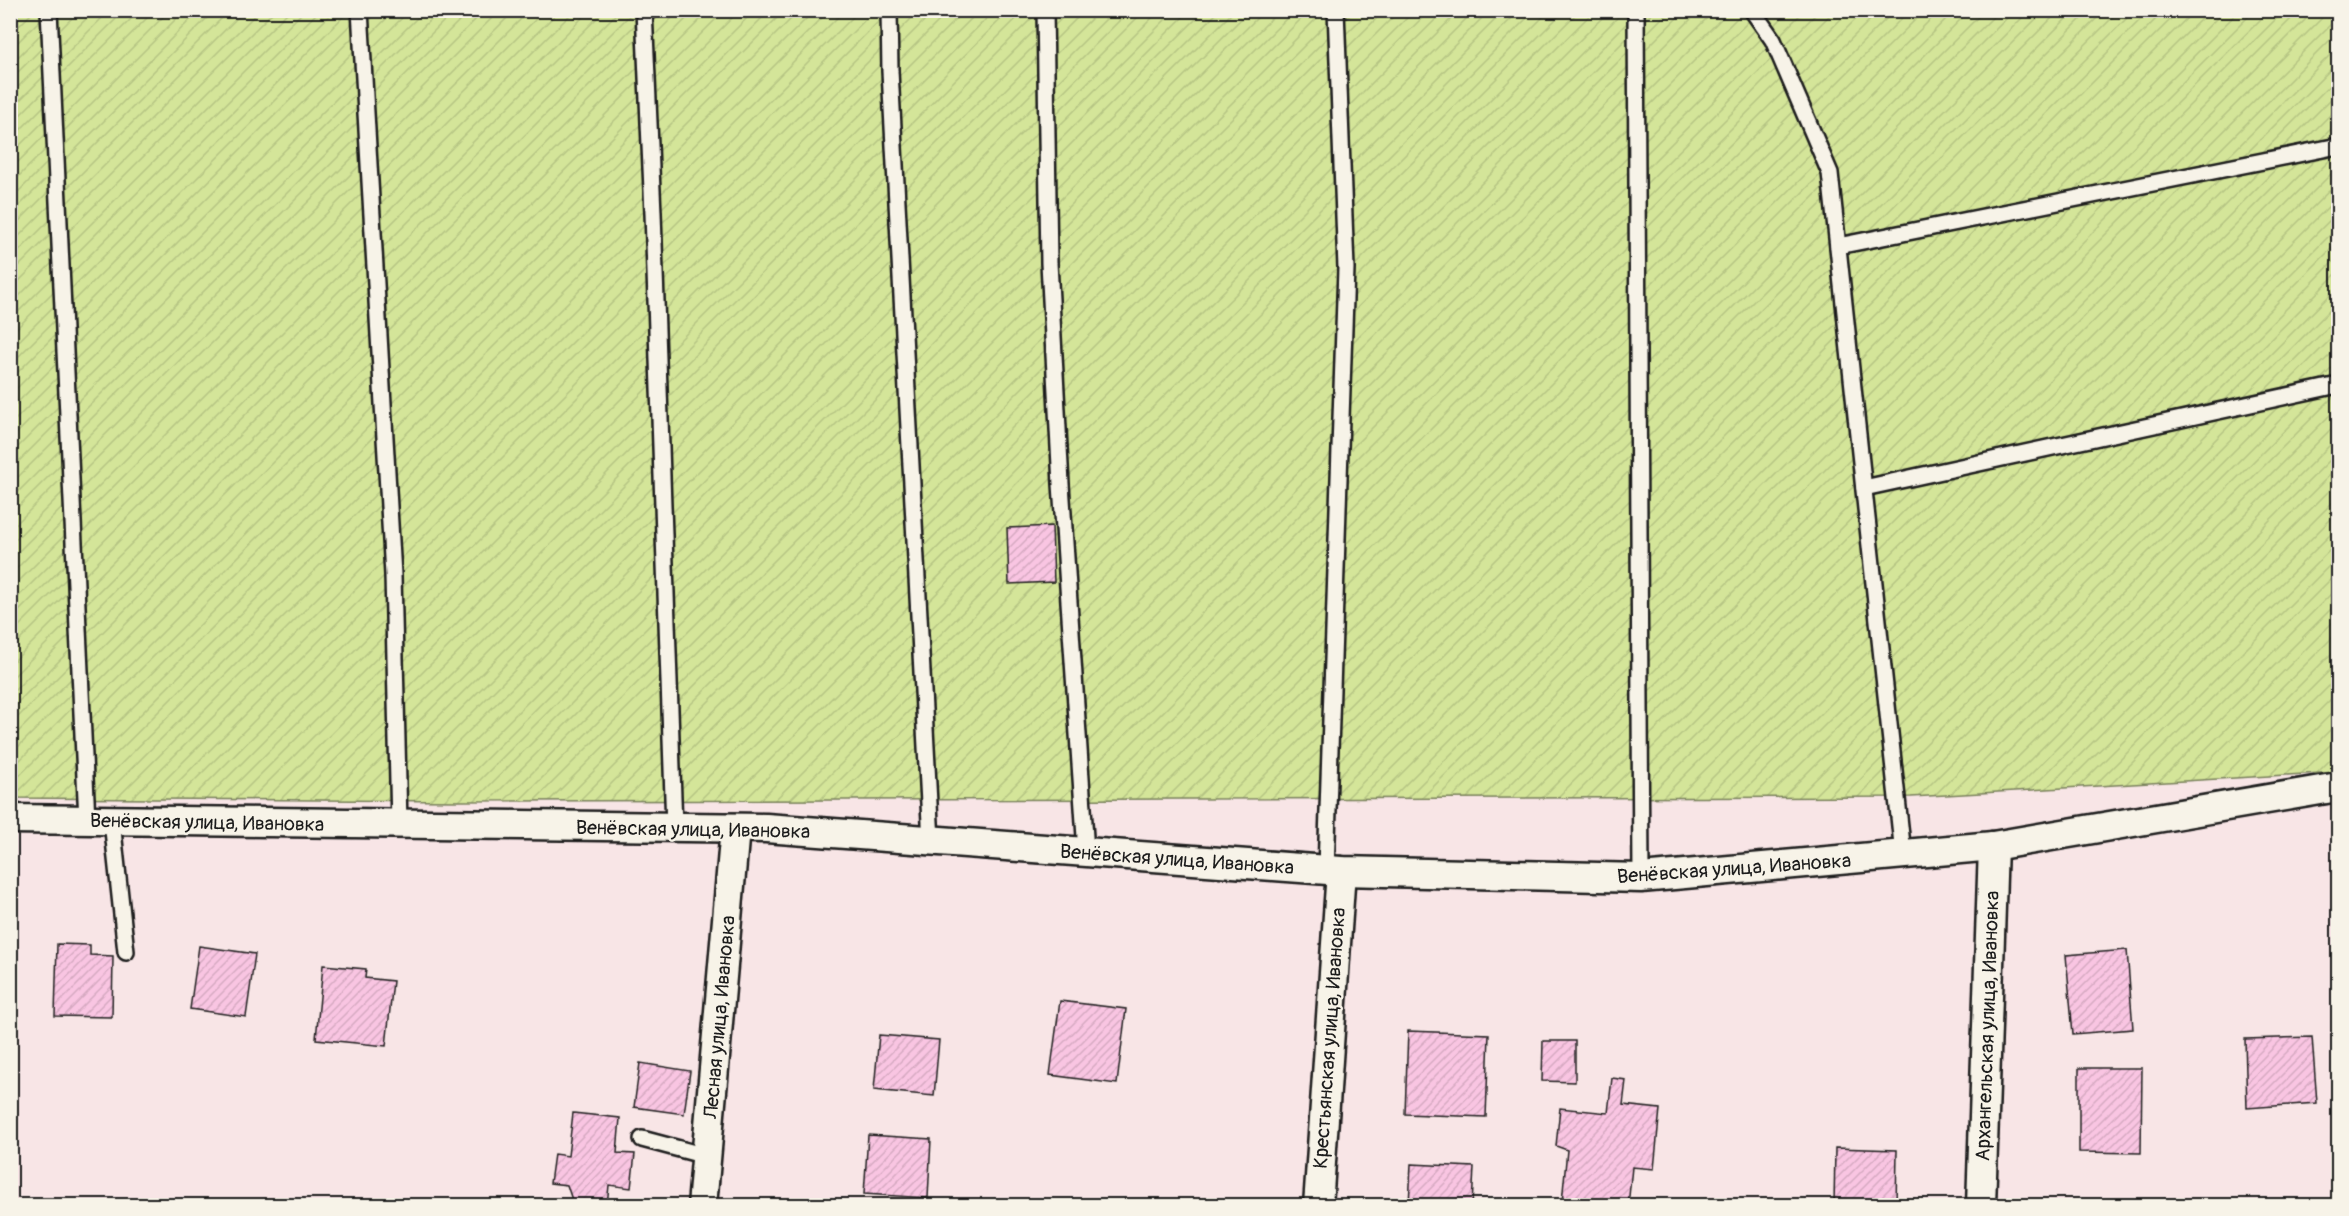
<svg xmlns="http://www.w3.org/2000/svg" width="2349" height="1216" font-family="Pangolin,sans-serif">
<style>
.garden{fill:url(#garden-furrows);stroke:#78805a;stroke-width:1.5}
.building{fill:url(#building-hatch);stroke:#1c1c1c;stroke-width:1.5}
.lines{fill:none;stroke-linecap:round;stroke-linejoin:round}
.service-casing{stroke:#1c1c1c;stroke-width:20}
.minor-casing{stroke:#1c1c1c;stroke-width:33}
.service{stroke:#f7f3e8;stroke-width:15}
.minor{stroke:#f7f3e8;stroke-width:28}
.labels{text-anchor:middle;stroke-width:4.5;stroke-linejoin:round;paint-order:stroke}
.street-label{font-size:20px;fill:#1c1c1c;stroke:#f7f3e8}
</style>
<defs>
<pattern id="garden-furrows" width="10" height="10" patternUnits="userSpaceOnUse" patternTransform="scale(1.5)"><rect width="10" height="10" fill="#d4e599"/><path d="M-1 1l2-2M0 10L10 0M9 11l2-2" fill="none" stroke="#b5c483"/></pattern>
<pattern id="building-hatch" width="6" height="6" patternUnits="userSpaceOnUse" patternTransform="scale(1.5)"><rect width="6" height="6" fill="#f9c5e2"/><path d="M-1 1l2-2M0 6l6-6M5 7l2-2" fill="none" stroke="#d5a9c1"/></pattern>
</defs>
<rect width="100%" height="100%" fill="#f8e5e6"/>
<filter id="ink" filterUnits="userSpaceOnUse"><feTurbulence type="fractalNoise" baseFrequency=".0167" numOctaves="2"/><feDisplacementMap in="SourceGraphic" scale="12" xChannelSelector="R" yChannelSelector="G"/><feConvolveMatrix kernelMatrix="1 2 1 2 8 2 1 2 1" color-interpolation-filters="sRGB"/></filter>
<g filter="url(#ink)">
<path class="garden" d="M11,11h2327v761l-427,25 -1452,4 -448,-3z"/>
<g class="building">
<path d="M1052,526l2,56 -45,2 -2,-56z"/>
<path d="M57,944l33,1v10l23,1 -1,61 -57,-1z"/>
<path d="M199,946l56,8 -9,63 -56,-8z"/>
<path d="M2127,950l6,79 -60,5 -7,-79z"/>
<path d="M323,965l43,4 -1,9 28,3 -7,65 -70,-7z"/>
<path d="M1060,1001l66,8 -9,75 -67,-9z"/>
<path d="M1408,1031l81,3 -3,83 -81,-3z"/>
<path d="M879,1035l60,5 -5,56 -60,-6z"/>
<path d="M2312,1037l5,66 -70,5 -2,-69z"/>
<path d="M1543,1041h32v41l-33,-1z"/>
<path d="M640,1063l50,8 -6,43 -50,-7z"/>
<path d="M2079,1068h63l-1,85 -62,-1z"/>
<path d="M1612,1078l14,2 -3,25 37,4 -6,60 -22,-2 -4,39h-32l-34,-4 5,-52 -11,-4 4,-38 48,5z"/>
<path d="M573,1113l47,5 -3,35 18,1 -4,34 -22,-3 -2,21h-33l-7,-21 -17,-2 4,-29 14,2z"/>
<path d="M868,1135l63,4 -3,59 -64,-4z"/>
<path d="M1835,1148l62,2 -1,56h-62z"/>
<path d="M1411,1164l63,3 -2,39h-63z"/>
</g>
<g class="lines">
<defs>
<g id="service">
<path d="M49,10l38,810"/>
<path d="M360,10l33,565 6,249"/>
<path d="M644,10l9,203 21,614"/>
<path d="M889,10l1,61 41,770"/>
<path d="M1045,10l4,253 12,221 25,368"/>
<path d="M1636,10l5,868"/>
<path d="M1752,10l21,30 57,133 73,681"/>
<path d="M1838,246l500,-100"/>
<path d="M1864,488l474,-103"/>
<path d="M112,821l14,131"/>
<path d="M1326,870l20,-602 -10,-258"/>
<path d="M642,1139l64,17"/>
</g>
<g id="minor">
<path d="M10,819l756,9 575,43 300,7 352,-32 345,-59"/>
<path d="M702,1206l33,-378"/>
<path d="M1318,1206l23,-335"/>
<path d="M1981,1206l12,-360"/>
</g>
</defs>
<use href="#service" class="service-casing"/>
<use href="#minor" class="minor-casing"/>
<use href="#service" class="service"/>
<use href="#minor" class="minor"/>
</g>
</g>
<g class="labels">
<g class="street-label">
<text transform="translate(207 822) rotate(1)" y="7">Венёвская улица, Ивановка</text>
<text transform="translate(693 829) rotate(1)" y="7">Венёвская улица, Ивановка</text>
<text transform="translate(1177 859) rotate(4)" y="7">Венёвская улица, Ивановка</text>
<text transform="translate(1734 868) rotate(-4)" y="7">Венёвская улица, Ивановка</text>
<text transform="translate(719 1017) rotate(-85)" y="7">Лесная улица, Ивановка</text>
<text transform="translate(1987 1026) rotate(-88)" y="7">Архангельская улица, Ивановка</text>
<text transform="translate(1329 1038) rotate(-86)" y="7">Крестьянская улица, Ивановка</text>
</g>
</g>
<rect width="2349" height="1216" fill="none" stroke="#f7f3e8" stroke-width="36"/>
<rect x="18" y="18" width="2313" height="1180" fill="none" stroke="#1c1c1c" stroke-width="2" filter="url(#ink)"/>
</svg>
